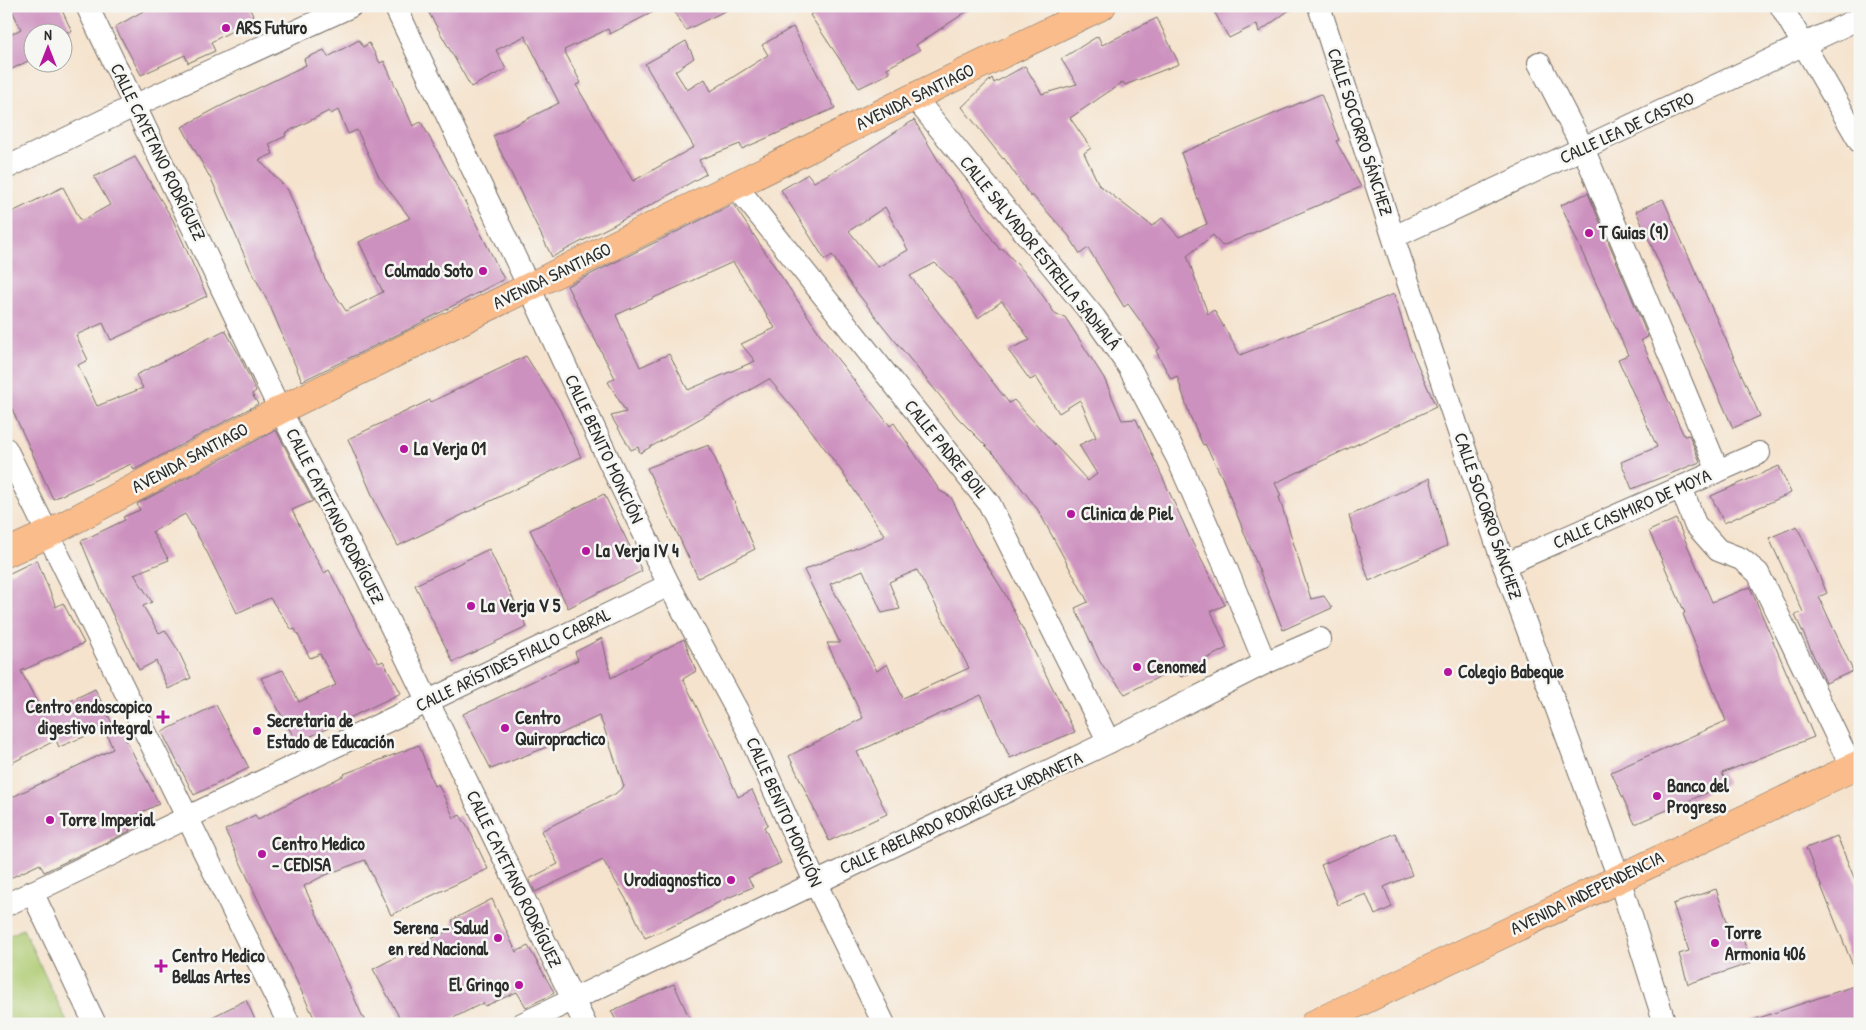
<svg xmlns="http://www.w3.org/2000/svg" width="1866" height="1030" font-family="'Patrick Hand',sans-serif">
<style>
.green{fill:#aecb72;stroke:#6c7b4e}
.building{fill:#cd91bf;fill-rule:evenodd}
.lines{fill:none;stroke-linecap:round;stroke-linejoin:round}
.minor-casing{stroke:#726b64;stroke-width:24}
.major-casing{stroke:#726b64;stroke-width:29}
.minor{stroke:#fff;stroke-width:22}
.major{stroke:#f9bc8a;stroke-width:28}
.poi-dot{fill:#b5179e;stroke:#f6f6f2;stroke-width:2}
.labels{text-anchor:middle;stroke-width:5;stroke-linejoin:round;paint-order:stroke}
.poi-label{font-size:18px;font-weight:bold;fill:#2b2b2b;stroke:#f6f6f2;text-anchor:start}
.street-label{font-size:18px;fill:#2b2b2b;stroke:#f6f6f2}
</style>
<rect width="100%" height="100%" fill="#f6f6f2"/>
<filter id="ink" filterUnits="userSpaceOnUse"><feTurbulence type="fractalNoise" baseFrequency=".02" numOctaves="2"/><feDisplacementMap in="SourceGraphic" scale="10" xChannelSelector="R" yChannelSelector="G"/><feConvolveMatrix kernelMatrix="1 2 1 2 8 2 1 2 1" color-interpolation-filters="sRGB"/></filter>
<filter id="wash" filterUnits="userSpaceOnUse"><feTurbulence type="fractalNoise" baseFrequency=".0096" numOctaves="4" result="noise"/><feDisplacementMap in="SourceGraphic" scale="20" xChannelSelector="R" yChannelSelector="G"/><feGaussianBlur stdDeviation="1.12" result="paint"/><feColorMatrix in="noise" values="0 0 0 0 0 0 0 0 0 0 0 0 0 0 0 0 0 1.4 0 .05"/><feComposite in="paint" operator="in"/></filter>
<g filter="url(#wash)">
<rect width="100%" height="100%" fill="#f5e3cd"/>
<path class="green" d="M23,929l45,95h-62v-87z"/>
<g id="blocks">
<g class="building">
<path d="M10,6h50l12,26h-40v27l-26,13v-35l15,-8z"/>
<path d="M152,6h96l7,13 -44,23 4,9 -27,12 -3,-8 -44,20 -26,-48z"/>
<path d="M425,6h240l-55,28 -2,-5 -44,21 17,33 -5,2 57,96 61,-34 -49,-83 41,-23 8,17 -19,13 12,19 18,-11 6,12 57,-36 -6,-10 31,-18 42,81 -93,41 -2,-5 -41,16 7,14 -55,31 -99,52 -59,-121 66,-33 -34,-67 -29,14 10,19 -35,18z"/>
<path d="M671,6h64l-49,24z"/>
<path d="M823,6h152l-59,39 4,5 -33,18 3,5 -31,15 -49,-73z"/>
<path d="M1211,6h84l-36,26 -2,-8 -28,14z"/>
<path d="M1157,18l22,46 -54,21 -2,-3 -53,36 21,30 -7,5 15,32 53,41 10,-8 17,19 28,-13 -26,-71 140,-59 18,46 -3,1 25,46 -139,59 -9,-11 -26,21 21,58 6,-4 26,45 154,-61 16,53 26,60 -161,76 6,13 -2,1 32,102 13,-3 8,12 -49,22 -61,-153 -17,-33 -2,1 -13,-29 -13,-40 -6,3 -15,-28 4,-3 -32,-44 -4,3 -36,-59 -8,6 -11,-18 -37,-41 -1,2 -27,-39 -1,1 -41,-52 30,-29 2,5 31,-17 17,28 35,-10 -16,-25 37,-23 4,9z"/>
<path d="M359,40l4,7 6,-4 11,20 4,-2 29,65 8,-4 40,72 43,85 -97,51 -105,51 -32,-75 -21,-40 -36,-83 -31,-56 37,-20 87,-42 -2,-6 20,-9 4,7zM338,110l10,24 9,-4 22,47 31,41 -51,24 24,50 -37,19 -21,-32 -37,-89 -29,-30 14,-6 -4,-10 17,-8 -1,-3 44,-22 2,3z"/>
<path d="M914,120l34,57 52,73 2,-2 30,32 24,35 9,2 39,61 18,42 14,-1 56,123 33,63 -14,6 16,37 -29,15 3,5 -20,9 -6,-8 -50,25 -25,-32 -25,-54 13,-6 -50,-92 -38,-50 -42,-42 -75,-92 -34,-44 -17,-27 -7,5 -44,-70 27,-16 6,8 24,-13zM885,207l23,43 -30,17 -29,-36zM935,263l18,17 25,38 24,-17 28,39 -22,10 22,30 6,-3 23,36 21,-13 16,37 -17,8 18,29 -9,7 -74,-81 -5,3 -99,-127z"/>
<path d="M135,157l38,63 34,76 -96,44 -8,-17 -27,12 12,25 -10,5 19,41 46,-18 -7,-13 89,-45 14,25 17,36 -4,3 6,10 -124,66 -3,-6 -78,35 -47,-103v-181l57,-28 18,34 29,-16 -16,-28z"/>
<path d="M1588,193l60,144 -7,3 43,96 5,-1 11,27 -68,27 -11,-27 36,-15 -39,-88 10,-4 -67,-150z"/>
<path d="M1663,199l97,217 -27,12 -97,-217z"/>
<path d="M733,204l99,148 58,74 4,-3 46,68 11,6 23,47 30,48 71,140 -65,26 -29,-63 -124,57 30,62 -58,27 -40,-85 74,-38 -36,-75h13l-36,-73 81,-34 -45,-67 -35,-47 -36,-43 -129,74 -2,-6 -7,3 -20,-34 15,-4 -18,-30 7,-4 -48,-92zM733,262l42,66 -34,16 14,17 -67,29 -19,-36 -29,13 -15,-31 -9,-21zM863,570l19,43 18,-4 -11,-27 28,-12 52,98 -66,30 -16,-34 -10,7 -47,-87z"/>
<path d="M526,356l34,54 21,47 -183,89 -22,-42 -28,-65 82,-39 1,2z"/>
<path d="M276,430l37,71 -21,9 14,29 18,34 5,-3 33,65 17,28 4,-2 18,32 -104,50 -36,-65 22,-8 16,32 37,-17 -16,-31 -10,4 -15,-29 -3,1 -22,-32 -33,15 -31,-63 -21,-36 -33,18 17,28 -35,14 18,28 -9,4 16,27 6,-3 13,20 13,28 -23,11 -12,-28 -17,9 -37,-78 -21,-51 44,-21 -2,-3 17,-7 -3,-6z"/>
<path d="M709,445l46,104 -57,29 -51,-110z"/>
<path d="M1779,466l12,27 -67,30 -13,-27z"/>
<path d="M1430,478l17,68 -78,35 -20,-65z"/>
<path d="M604,494l38,77 -74,37 -38,-78z"/>
<path d="M1676,519l36,83 38,-15 64,150 -92,36 5,11 -92,40 -24,-52 115,-51 -43,-107 2,-1 -36,-82z"/>
<path d="M1797,526l30,67 -8,4 34,74 -27,12 -31,-68 8,-3 -34,-74z"/>
<path d="M489,549l38,78 -74,35 -38,-77z"/>
<path d="M37,560l19,47 7,-4 21,40 -63,28 22,43 52,-25 18,36 -54,22 -3,-7 -50,26v-191z"/>
<path d="M602,638l9,40 73,-39 12,32 -13,8 33,67 22,51 14,-7 16,35 -4,2 17,36 -33,15 5,9 -32,14 -34,19 -42,18 -15,-32 -27,-46 -68,32 -6,-13 29,-15 -17,-33 74,-37 9,-8 -21,-61 -4,-9 -54,25 2,6 -56,22 -28,-55 115,-54 -3,-8z"/>
<path d="M216,705l33,63 -55,27 -32,-63z"/>
<path d="M120,728l39,76 -34,16 5,11 -86,41 -4,-8 -34,16v-80l107,-51 -6,-14z"/>
<path d="M419,745l15,41 4,-2 16,34 6,-3 8,12 20,42 -97,46 -26,-55 -42,16 -19,10 62,138h-49l-92,-194 30,-15 3,4 87,-44 -1,-1z"/>
<path d="M1395,833l17,42 -28,12 8,20 -17,8 -9,-21 -28,11 -17,-40z"/>
<path d="M1837,836l23,56 -1,89 -53,-133z"/>
<path d="M1716,889l16,47 9,-3 10,30 -63,21 -9,-30 10,-3 -16,-47z"/>
<path d="M492,899l24,53 12,-6 26,46 -3,2v1l-25,12 -9,-15 -32,14 -2,-3 -42,21h-38l-30,-55 82,-42 -3,-7z"/>
<path d="M674,984l18,40h-74l-7,-13z"/>
<path d="M1860,984v40h-110v-3z"/>
<path d="M246,1000l11,24h-59z"/>
</g>
</g>
</g>
<g filter="url(#ink)">
<use href="#blocks" fill-opacity="0" stroke="#726b64" stroke-width="1"/>
<g class="lines">
<defs>
<g id="minor">
<path d="M87,6l193,404 87,167 218,447"/>
<path d="M395,6l134,281 81,176 59,122 77,142 69,155 69,142"/>
<path d="M1319,6l80,249 105,310 115,313 46,146"/>
<path d="M1781,6l79,136"/>
<path d="M1539,63l44,85 135,323"/>
<path d="M914,97l180,220 35,50 48,90 49,111 39,95"/>
<path d="M6,168l130,-63 215,-99"/>
<path d="M736,186l253,317 120,239"/>
<path d="M1394,237l466,-219"/>
<path d="M6,449l283,575"/>
<path d="M1681,487l14,37 23,26 23,9 17,14 94,195"/>
<path d="M1504,565l255,-112"/>
<path d="M32,892l63,132"/>
<path d="M6,905l663,-320"/>
<path d="M522,1024l587,-282 156,-79 55,-24"/>
</g>
<g id="major">
<path d="M6,553l42,-19 232,-124 634,-313 188,-91"/>
<path d="M1314,1024l546,-260"/>
</g>
</defs>
<use href="#minor" class="minor-casing"/>
<use href="#major" class="major-casing"/>
<use href="#minor" class="minor"/>
<use href="#major" class="major"/>
</g>
</g>
<g class="poi-dot">
<circle cx="226" cy="28" r="5"/>
<circle cx="1589" cy="233" r="5"/>
<circle cx="483" cy="271" r="5"/>
<circle cx="404" cy="449" r="5"/>
<circle cx="1071" cy="514" r="5"/>
<circle cx="586" cy="551" r="5"/>
<circle cx="471" cy="606" r="5"/>
<circle cx="1137" cy="667" r="5"/>
<circle cx="1448" cy="672" r="5"/>
<path d="M160.5 709.5h5v5h5v5h-5v5h-5v-5h-5v-5h5z"/>
<circle cx="505" cy="728" r="5"/>
<circle cx="257" cy="731" r="5"/>
<circle cx="1657" cy="796" r="5"/>
<circle cx="50" cy="820" r="5"/>
<circle cx="262" cy="854" r="5"/>
<circle cx="731" cy="880" r="5"/>
<circle cx="498" cy="938" r="5"/>
<circle cx="1715" cy="943" r="5"/>
<path d="M158.5 958.5h5v5h5v5h-5v5h-5v-5h-5v-5h5z"/>
<circle cx="519" cy="985" r="5"/>
</g>
<g class="labels">
<g class="poi-label">
<text x="236" y="34">ARS Futuro</text>
<text x="1599" y="239">T Guias (9)</text>
<text x="473" y="277" text-anchor="end">Colmado Soto</text>
<text x="414" y="455">La Verja 01</text>
<text x="1081" y="520">Clinica de Piel</text>
<text x="596" y="557">La Verja IV 4</text>
<text x="481" y="612">La Verja V 5</text>
<text x="1147" y="673">Cenomed</text>
<text x="1458" y="678">Colegio Babeque</text>
<text x="152" y="713" text-anchor="end">Centro endoscopico<tspan x="152" dy="21">digestivo integral</tspan></text>
<text x="515" y="724">Centro<tspan x="515" dy="21">Quiropractico</tspan></text>
<text x="267" y="727">Secretaria de<tspan x="267" dy="21">Estado de Educación</tspan></text>
<text x="1667" y="792">Banco del<tspan x="1667" dy="21">Progreso</tspan></text>
<text x="60" y="826">Torre Imperial</text>
<text x="272" y="850">Centro Medico<tspan x="272" dy="21">- CEDISA</tspan></text>
<text x="721" y="886" text-anchor="end">Urodiagnostico</text>
<text x="488" y="934" text-anchor="end">Serena - Salud<tspan x="488" dy="21">en red Nacional</tspan></text>
<text x="1725" y="939">Torre<tspan x="1725" dy="21">Armonia 406</tspan></text>
<text x="172" y="962">Centro Medico<tspan x="172" dy="21">Bellas Artes</tspan></text>
<text x="509" y="991" text-anchor="end">El Gringo</text>
</g>
<g class="street-label">
<text transform="translate(915 97) rotate(-26)" y="6">AVENIDA SANTIAGO</text>
<text transform="translate(1627 128) rotate(-25)" y="6">CALLE LEA DE CASTRO</text>
<text transform="translate(1360 132) rotate(72)" y="6">CALLE SOCORRO SÁNCHEZ</text>
<text transform="translate(158 152) rotate(64)" y="6">CALLE CAYETANO RODRÍGUEZ</text>
<text transform="translate(1040 253) rotate(51)" y="6">CALLE SALVADOR ESTRELLA SADHALÁ</text>
<text transform="translate(552 276) rotate(-26)" y="6">AVENIDA SANTIAGO</text>
<text transform="translate(604 449) rotate(65)" y="6">CALLE BENITO MONCIÓN</text>
<text transform="translate(946 449) rotate(51)" y="6">CALLE PADRE BOIL</text>
<text transform="translate(190 458) rotate(-28)" y="6">AVENIDA SANTIAGO</text>
<text transform="translate(1632 509) rotate(-24)" y="6">CALLE CASIMIRO DE MOYA</text>
<text transform="translate(335 516) rotate(63)" y="6">CALLE CAYETANO RODRÍGUEZ</text>
<text transform="translate(1488 516) rotate(71)" y="6">CALLE SOCORRO SÁNCHEZ</text>
<text transform="translate(513 660) rotate(-26)" y="6">CALLE ARÍSTIDES FIALLO CABRAL</text>
<text transform="translate(784 812) rotate(66)" y="6">CALLE BENITO MONCIÓN</text>
<text transform="translate(961 813) rotate(-25)" y="6">CALLE ABELARDO RODRÍGUEZ URDANETA</text>
<text transform="translate(514 879) rotate(64)" y="6">CALLE CAYETANO RODRÍGUEZ</text>
<text transform="translate(1587 893) rotate(-26)" y="6">AVENIDA INDEPENDENCIA</text>
</g>
</g>
<rect width="1866" height="1030" fill="none" stroke="#f6f6f2" stroke-width="25"/>
<g transform="translate(48 48)"><circle r="24" fill="#f6f6f2" stroke="#a5a5a2"/>
<path d="M0-4L9 19L0 12L-9 19Z" fill="#b5179e"/>
<text y="-8" font-size="14" font-weight="bold" text-anchor="middle" fill="#2b2b2b">N</text>
</g>
</svg>
